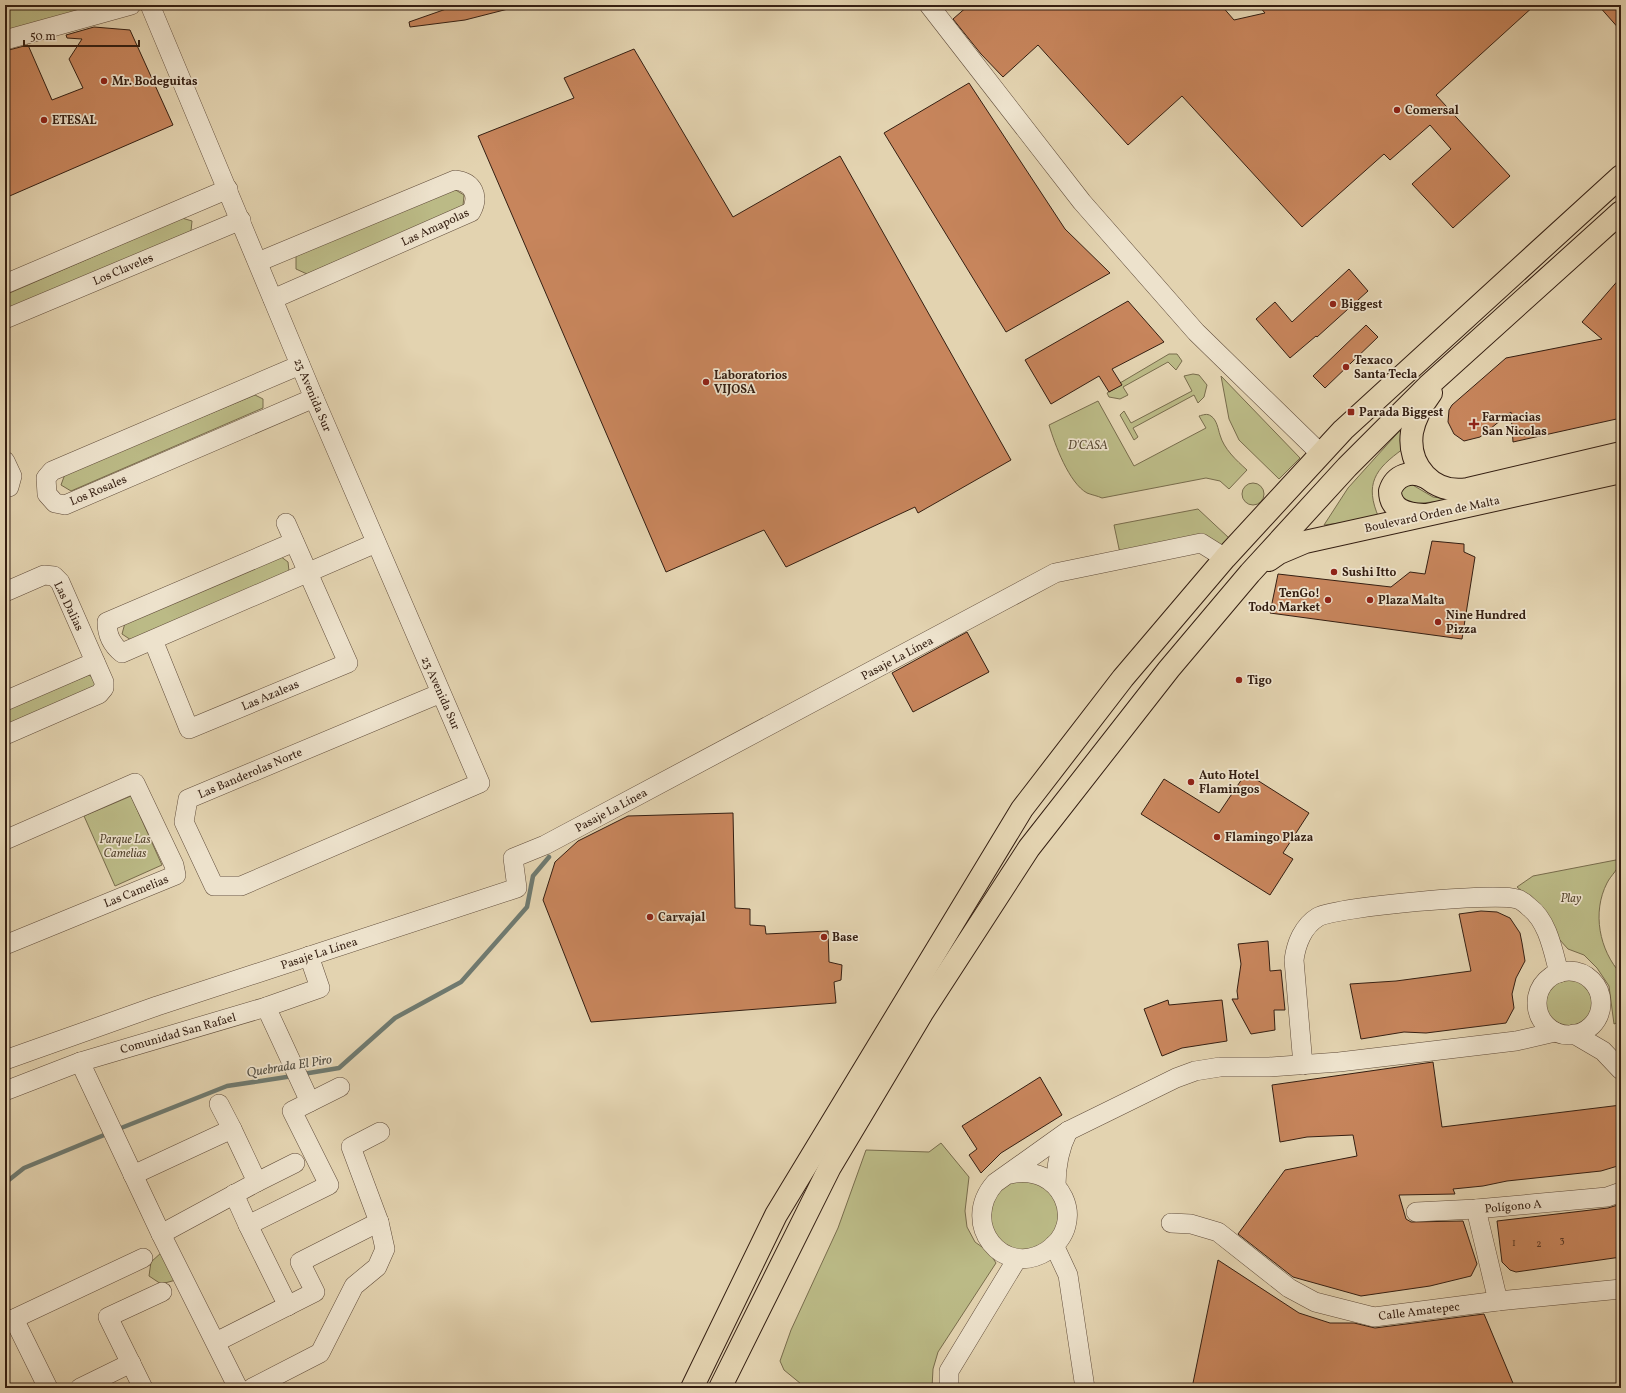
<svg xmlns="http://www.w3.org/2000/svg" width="1626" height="1393" font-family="Vollkorn,serif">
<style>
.green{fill:#bbba86;stroke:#786c4c}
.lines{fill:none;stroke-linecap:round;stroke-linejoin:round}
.stream{stroke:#6f7a70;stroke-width:4.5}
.building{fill:#c7855c;stroke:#351f12}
.minor-casing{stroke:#604c3a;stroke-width:20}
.highway-casing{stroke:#351f12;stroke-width:24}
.minor{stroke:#ede2cc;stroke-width:19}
.highway{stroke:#e3d3b0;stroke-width:22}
.poi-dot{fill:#8f2418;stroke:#ede2cc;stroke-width:1.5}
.labels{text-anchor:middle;stroke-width:3.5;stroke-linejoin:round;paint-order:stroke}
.number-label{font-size:10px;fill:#5a3824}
.poi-label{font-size:12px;font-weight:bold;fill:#351f12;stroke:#ede2cc;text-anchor:start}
.street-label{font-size:12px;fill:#351f12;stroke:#ede2cc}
.park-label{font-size:12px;font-style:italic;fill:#56462f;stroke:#ede2cc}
.water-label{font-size:13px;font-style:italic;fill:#524d41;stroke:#ede2cc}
</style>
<rect width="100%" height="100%" fill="#e3d3b0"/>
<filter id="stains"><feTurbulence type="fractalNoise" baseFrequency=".005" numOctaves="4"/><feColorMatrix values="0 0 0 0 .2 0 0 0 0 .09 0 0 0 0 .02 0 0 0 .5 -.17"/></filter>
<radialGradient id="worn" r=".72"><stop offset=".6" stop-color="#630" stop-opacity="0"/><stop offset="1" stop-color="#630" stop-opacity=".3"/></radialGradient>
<g class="green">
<path d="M23,5h74l-92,28v-22z"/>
<path d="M454,189l10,6 -1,11 -156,68 -11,-5v-13z"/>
<path d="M182,218l10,3 -1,10 -186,81v-17z"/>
<path d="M1169,354h8l5,7 -6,9 -8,-8 -45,25 5,8 -8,4 -11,-2 -2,-4 14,-8 -1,-2z"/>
<path d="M1193,374l6,1 8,10 -3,12 -6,6 -4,-8 -61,33 5,9 -4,3 -14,-25 4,-4 7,12 61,-32 -8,-15z"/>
<path d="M1221,376l79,82 -21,21 -40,-39 -10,-21z"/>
<path d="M255,395l8,4v9l-192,83 -10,-6 4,-11z"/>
<path d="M1098,401l36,65 72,-38 -7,-12c4,-1 8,-3 12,0 6,4 7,13 9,19 4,14 16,25 27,35l-18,19 -9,-8 -14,-3 -104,20c-4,-2 -10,-3 -15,-5 -18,-10 -32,-48 -38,-68z"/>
<path d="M1403,427v22c-28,20 -39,35 -24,69l-55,7 24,-37z"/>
<circle cx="1253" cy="494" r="11"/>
<path d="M1411,484l22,13 21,3 -43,4 -10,-7v-5l3,-5z"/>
<path d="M1198,509l31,29 -13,13 -95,7 -7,-33z"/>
<path d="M280,556l8,6 1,9 -158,69 -9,-6 3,-11z"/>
<path d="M89,675c6,4 7,8 4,14l-88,38v-18z"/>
<path d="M131,796l31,69 -47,21 -31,-70z"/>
<path d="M1621,859c-1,9 -10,16 -14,24 -15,29 -8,67 14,91v47l-7,3 -5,-38 -12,-18 -13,-13 -16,-6 -9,-10 -14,-29 -28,-23 16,-11z"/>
<circle cx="1569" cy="1003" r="25"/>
<path d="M941,1143l28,34 -4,34 2,16 8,15 14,10 7,11 -58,89 -5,17 -1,19h-126l-22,-18 -4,-9 11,-31 47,-102 28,-78 63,2z"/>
<circle cx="1024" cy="1215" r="35"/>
<path d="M162,1252l14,28 -15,4 -12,-8 2,-14z"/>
</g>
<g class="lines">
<g class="stream">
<path d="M303,1074l36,-6 56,-50 66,-36 66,-75 6,-31 16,-19"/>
<path d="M116,1130l111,-44 66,-10"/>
<path d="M5,1183l19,-15 85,-35"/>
</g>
</g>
<g class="building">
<path d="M465,5h42l1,4 -43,11 -55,7 -1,-5 40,-14z"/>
<path d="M969,5h252l13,15 31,-7 -7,-8h277l-99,90 74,81 -57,52 -41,-44 39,-35 -21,-24 -40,35 -6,-6 -82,73 -120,-131 -54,49 -90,-100 -35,32 -22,-23 -28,-35z"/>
<path d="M1598,5h23v26z"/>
<path d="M94,27l36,3 43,95 -168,73v-147l23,-6 24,55 31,-12 -14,-29 13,-20 -15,-1 -1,-3z"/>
<path d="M634,49l99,168 107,-61 171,304 -93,53 -3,-6 -129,60 -22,-37 -98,42 -188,-436 96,-38 -10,-20z"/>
<path d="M969,83l96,146 45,44 -104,59 -122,-199z"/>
<path d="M1349,269l19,22 -51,46 -1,-1 -26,22 -34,-39 19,-17 17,20z"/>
<path d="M1621,277v141l-108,24 -2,-30 -31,25 -16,4 -10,-7 -6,-12 1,-12 3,-5 54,-47 96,-19 -20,-17z"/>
<path d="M1128,301l36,41 -52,27 10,16 -13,7 -10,-16 -48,28 -26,-44z"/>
<path d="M1366,325l12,12 -53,51 -12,-12z"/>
<path d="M1432,541l32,3v8l11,5 -13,82 -192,-26 8,-39 113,13 19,-15 15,2z"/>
<path d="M967,632l22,40 -76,40 -21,-39z"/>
<path d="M1246,773l63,40 -26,40 10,6 -23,36 -129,-81 23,-35 55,34z"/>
<path d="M733,813l2,95 15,1v16l15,1 1,8 62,-3 1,31 13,3 -1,15 -7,2 2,21 -245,19 -48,-122 12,-38 23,-21 50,-25z"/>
<path d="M1481,911l16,1 13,6 10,15 2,10 3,18 -9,17 -4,16 2,14 -8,15 -80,10 -22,-1 -43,7 -11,-55 46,-3 75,-10 -12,-57z"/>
<path d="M1268,941l2,30 11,-1 4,40h-11l1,20 -24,4 -19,-35h6l-1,-8 4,-27 -3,-20z"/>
<path d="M1168,1000l1,5 53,-5 5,41 -45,7 -20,8 -18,-47z"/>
<path d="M1433,1062l9,65 179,-22v60l-20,6 -94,10 -24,5 -30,3 2,5 -56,1 7,24 5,3 52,-1 14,43 -6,12 -41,10 -69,10 -68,-19 -55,-43 47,-64 72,-14 -4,-21 -46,2 -27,5 -8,-57z"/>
<path d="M1040,1077l22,38 -61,38 -20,20 -12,-18 8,-6 -15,-23z"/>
<path d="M1621,1204v53l-105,15 -6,-2 -8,-8 -5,-41 111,-13z"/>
<path d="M1218,1260l81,53 31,10h24l21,5 109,-14 31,74h-323z"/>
</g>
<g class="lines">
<defs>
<g id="minor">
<path d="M150,5l164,393 166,385 -239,103h-27l-30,-64 4,-23 253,-106"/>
<path d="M929,5l153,197 114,130 124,121"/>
<path d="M5,40l126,-35"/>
<path d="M258,262l197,-82c18,2 25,16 16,32l-198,87"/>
<path d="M5,284l223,-95"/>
<path d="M5,319l236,-99"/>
<path d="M300,365l-248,106 -6,7 1,16 8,9 10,2 249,-107"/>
<path d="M5,461l7,15 -3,11 -4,1"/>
<path d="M294,542l-187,80c0,14 5,23 15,31l254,-110"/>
<path d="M5,592l39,-17 10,1 6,6 44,100v6l-5,6 -94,41"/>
<path d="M153,640l36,89 159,-66 -62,-140"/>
<path d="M5,701l90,-39"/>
<path d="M5,840l130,-57 39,82 2,10 -171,70"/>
<circle cx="1569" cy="1003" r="32"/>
<path d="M266,1007l44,95"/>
<path d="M1574,1034l29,17 18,19"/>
<path d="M5,1060l152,-54 360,-118 -4,-30 32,-13 510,-272 146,-30 24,15"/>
<path d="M80,1062l81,172 77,154"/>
<path d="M1303,1065l-9,-105c2,-16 9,-34 24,-43 19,-10 178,-25 199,-18 4,1 9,5 12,8 19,14 24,44 30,66"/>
<path d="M5,1091l75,-29 186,-55 54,-19 -11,-32"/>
<path d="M219,1104l13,25"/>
<path d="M1010,1174c51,-12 79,49 37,77 -44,28 -88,-27 -52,-68l73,-52 108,-53 19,-7 25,-4h49l70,-5 177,-21 39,-9"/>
<path d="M133,1175l99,-46 25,53 -96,52"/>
<path d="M257,1182l38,-19"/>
<path d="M1056,1185c0,-20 3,-36 12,-54"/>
<path d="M234,1194l14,31"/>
<path d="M1476,1209l22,92"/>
<path d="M1416,1212l60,-3 131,-12 14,-5"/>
<path d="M1171,1223l20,1 27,8 71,56 26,14 59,15 124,-16 123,-12"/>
<path d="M1054,1245l14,30 17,113"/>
<path d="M288,1306l-40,-81 81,-40 -37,-74 48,-24"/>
<path d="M14,1319l34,69"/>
<path d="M5,1323l138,-65"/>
<path d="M216,1342l99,-50 -15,-30 79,-40 -28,-75 29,-15"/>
<path d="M80,1388l51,-25"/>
<path d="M143,1388l-35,-71 54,-25"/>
<path d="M252,1388l68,-35 34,-67 23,-19 8,-18 -6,-27"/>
<path d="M949,1388v-17l68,-112"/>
</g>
<g id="highway">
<path d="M1431,393c-9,12 -16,24 -19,39 -5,34 21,63 56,57l153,-36"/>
<path d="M1423,515c-16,-1 -33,-5 -33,-24 5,-16 21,-21 35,-14"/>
<path d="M1269,560l10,-7 26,-11 316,-70"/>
<path d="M692,1388l84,-173 246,-406 101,-131 102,-120 118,-128 278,-254"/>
<path d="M720,1388l110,-221 92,-154 107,-165 140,-179 81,-96 97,-106 81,-81 193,-174"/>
</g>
</defs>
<use href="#minor" class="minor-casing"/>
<use href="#highway" class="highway-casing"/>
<use href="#minor" class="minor"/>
<use href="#highway" class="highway"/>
</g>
<g class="poi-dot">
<circle cx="104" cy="81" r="4"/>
<circle cx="1397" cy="110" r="4"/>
<circle cx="44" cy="120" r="4"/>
<circle cx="1333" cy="304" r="4"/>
<circle cx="1346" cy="367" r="4"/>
<circle cx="706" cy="382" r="4"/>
<rect x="1347" y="408" width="8" height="8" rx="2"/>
<path d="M1472 418h4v4h4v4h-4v4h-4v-4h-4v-4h4z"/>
<circle cx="1334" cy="572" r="4"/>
<circle cx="1328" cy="600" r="4"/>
<circle cx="1370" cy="600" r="4"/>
<circle cx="1438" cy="622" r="4"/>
<circle cx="1239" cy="680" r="4"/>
<circle cx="1191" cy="782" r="4"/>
<circle cx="1217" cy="837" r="4"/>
<circle cx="650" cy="917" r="4"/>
<circle cx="824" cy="937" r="4"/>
</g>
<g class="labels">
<g class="number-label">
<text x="1562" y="1243">3</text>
<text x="1514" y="1246">1</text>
<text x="1539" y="1247">2</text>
</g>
<g class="poi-label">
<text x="112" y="85">Mr. Bodeguitas</text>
<text x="1405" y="114">Comersal</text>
<text x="52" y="124">ETESAL</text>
<text x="1341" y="308">Biggest</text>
<text x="1354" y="364">Texaco<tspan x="1354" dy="14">Santa Tecla</tspan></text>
<text x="714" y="379">Laboratorios<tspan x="714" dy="14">VIJOSA</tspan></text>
<text x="1359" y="416">Parada Biggest</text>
<text x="1482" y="421">Farmacias<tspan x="1482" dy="14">San Nicolas</tspan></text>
<text x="1342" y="576">Sushi Itto</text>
<text x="1320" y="597" text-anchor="end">TenGo!<tspan x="1320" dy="14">Todo Market</tspan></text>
<text x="1378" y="604">Plaza Malta</text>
<text x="1446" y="619">Nine Hundred<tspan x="1446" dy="14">Pizza</tspan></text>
<text x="1247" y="684">Tigo</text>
<text x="1199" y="779">Auto Hotel<tspan x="1199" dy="14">Flamingos</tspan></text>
<text x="1225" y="841">Flamingo Plaza</text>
<text x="658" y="921">Carvajal</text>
<text x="832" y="941">Base</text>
</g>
<g class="street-label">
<text transform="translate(435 227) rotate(-25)" y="4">Las Amapolas</text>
<text transform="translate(123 269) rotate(-23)" y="4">Los Claveles</text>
<text transform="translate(313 395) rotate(67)" y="4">23 Avenida Sur</text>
<text transform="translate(98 490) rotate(-23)" y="4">Los Rosales</text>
<text transform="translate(1432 514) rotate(-12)" y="4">Boulevard Orden de Malta</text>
<text transform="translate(69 606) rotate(64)" y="4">Las Dalias</text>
<text transform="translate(897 658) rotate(-28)" y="4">Pasaje La Línea</text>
<text transform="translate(441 693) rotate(66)" y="4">23 Avenida Sur</text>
<text transform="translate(270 695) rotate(-23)" y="4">Las Azaleas</text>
<text transform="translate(250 773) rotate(-23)" y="4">Las Banderolas Norte</text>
<text transform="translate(611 810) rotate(-28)" y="4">Pasaje La Línea</text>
<text transform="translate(136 891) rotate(-22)" y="4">Las Camelias</text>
<text transform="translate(319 953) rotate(-18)" y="4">Pasaje La Línea</text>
<text transform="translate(178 1033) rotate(-16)" y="4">Comunidad San Rafael</text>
<text transform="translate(1513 1206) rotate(-5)" y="4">Polígono A</text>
<text transform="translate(1419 1311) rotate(-7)" y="4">Calle Amatepec</text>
</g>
<g class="park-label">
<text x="1088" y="449">D'CASA</text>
<text x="125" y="843">Parque Las<tspan x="125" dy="14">Camelias</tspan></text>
<text x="1571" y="902">Play</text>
</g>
<g class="water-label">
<text transform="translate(289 1065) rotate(-9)" y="5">Quebrada El Piro</text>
</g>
</g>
<rect width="1626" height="1393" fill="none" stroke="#e3d3b0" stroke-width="20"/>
<rect x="6" y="6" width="1614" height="1381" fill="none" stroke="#351f12" stroke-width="2"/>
<rect x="10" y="10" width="1606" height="1373" fill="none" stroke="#351f12"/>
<path d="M24 40v6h115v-6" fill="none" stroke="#351f12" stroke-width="2"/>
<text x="30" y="40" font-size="12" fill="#351f12" stroke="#ede2cc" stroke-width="3" paint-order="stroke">50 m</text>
<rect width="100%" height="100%" filter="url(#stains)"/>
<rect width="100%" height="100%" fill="url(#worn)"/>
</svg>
